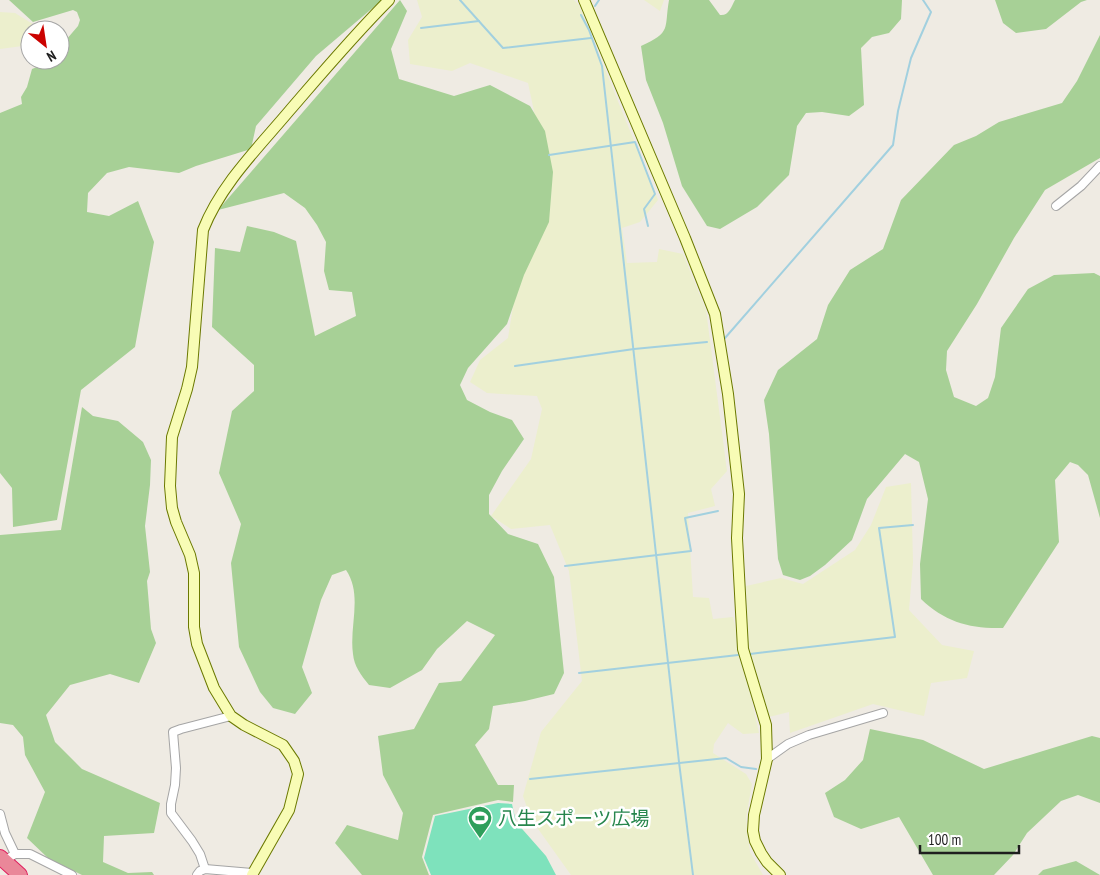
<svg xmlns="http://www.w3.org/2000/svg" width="1100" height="875" font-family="'PT Sans Narrow','Noto Sans JP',sans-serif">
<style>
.farmland{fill:#ecefcd}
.forest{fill:#a7d096}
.pitch{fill:#7ee2bc}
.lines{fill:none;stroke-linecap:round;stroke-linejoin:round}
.stream{stroke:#a2d0df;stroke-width:2}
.street-casing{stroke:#a5a5a5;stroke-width:10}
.secondary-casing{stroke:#6b7901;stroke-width:12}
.highway-casing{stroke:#e01d5e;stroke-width:16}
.street{stroke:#fff;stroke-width:8}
.secondary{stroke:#f8fcb5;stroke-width:10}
.highway{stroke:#ea8799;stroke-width:14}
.labels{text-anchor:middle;stroke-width:5;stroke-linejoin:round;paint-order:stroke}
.leisure-label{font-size:19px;fill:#27864d;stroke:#fff;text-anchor:start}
</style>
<rect width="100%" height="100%" fill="#efebe3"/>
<g class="farmland">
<path d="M417,0h157l5,5 79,195 -18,22 -18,6 5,35 30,-1 2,-13 24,5 23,56 21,161 -16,18 4,17 -27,7 5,84 16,1 4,21 20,-2 26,116 -16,1 -15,-11 -14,21 -1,9 33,21 6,10 -6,34 4,34 13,23h-192l-40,-56 -8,-23 18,-64 41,-51 -13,-110 -19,-46 -39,4 -20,-13 40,-57 11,-50 -5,-13 -50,-3 -17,-11 10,-22 28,-22 11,-70 25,-110 -16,-75 -58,-20 -18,8 -42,-7 -2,-24 14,-23z"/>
<path d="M644,0h20l-4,11z"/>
<path d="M0,12l15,1 21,13 2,4h-8v15l-30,4z"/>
<path d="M911,483l2,79 -4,48 33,35 32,6 -7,27 -36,5 -7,33 -51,-12 -83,29 -1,-21 -20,5 -21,-70 -2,-61 35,-8 22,6 52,-34 16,-25 15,-38z"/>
</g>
<g class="forest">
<path d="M9,0h373l-66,56 -60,70 -5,23 -55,17 -17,7 -50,-6 -22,6 -19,20 -1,19 22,4 29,-15 16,41 -19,105 -54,43 -24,130 -44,7 -1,-39 -12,-15v-360l22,-9 -1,-7 6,-10 5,-18 23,-9h5v-13l18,-21 2,-6 -3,-8 -4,-2 -40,12z"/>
<path d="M400,0l7,11 -16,38 8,30 55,17 36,-11 40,21 15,25 8,41 -4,50 -25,53 -17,49 -39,44 -8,17 7,15 23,12 22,8 12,19 -22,32 -13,24v19l19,20 30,10 16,33 10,96 -10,21 -29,7 -32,5 -4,23 -14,16 23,40h16l-1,17 -15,-2 -65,15 -11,42 7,18h-67l-27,-32 12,-18 51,15 5,-27 -20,-38 -5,-39 36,-7 25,-46 22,-2 34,-46 -28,-14 -30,28 -15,21 -32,18 -21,-3c-8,-10 -15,-19 -16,-31 -4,-28 10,-59 -7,-84l-14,5 -11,25 -19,67 10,26 -17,21 -22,-6 -13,-16 -21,-45 -8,-84 10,-39 -22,-51 13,-62 22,-20v-26l-42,-38 3,-79 25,4 7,-26 27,6 22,9 19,95 41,-20 -4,-24 -23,-2 -5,-19 2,-29 -9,-17 -12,-17 -21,-15 -66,17z"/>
<path d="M669,0h40l11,15c9,1 11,-8 15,-15h167l-1,19 -12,14 -17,4 -11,11 3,57 -15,11 -27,-4 -16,1 -9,13 -8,49 -32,32 -37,22 -13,-3 -25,-40 -19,-63 -17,-43 -5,-34c31,-14 23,-17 28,-46z"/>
<path d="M995,0h92l-6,2 -35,27 -30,4 -13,-10z"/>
<path d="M1100,35v123l-55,32 -31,48 -37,66 -30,47 -1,19 8,27 22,9 12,-8 7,-21 6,-49 27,-39 26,-14 40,-2 6,3v242l-12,-43 -10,-10 -8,-3 -15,18 4,62 -56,86c-33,1 -58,-6 -82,-29l-1,-35 8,-65 -9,-37 -14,-8 -38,45 -15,41 -27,25 -15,11 -10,4 -17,-5 -5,-16 -9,-125 -5,-34 14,-30 39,-31 11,-34 22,-35 33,-21 18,-49 53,-55 22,-9 23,-14 63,-19 15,-22z"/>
<path d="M82,407l11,9 25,5 25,21 8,18 -1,25 -5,41 5,46 -3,9 4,48 5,14 -17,40 -29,-9 -40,11 -24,30 9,27 27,27 78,34 -6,30 -50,3 -1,26 25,11 24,-1 2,3h-72l-33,-16 -22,-21 18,-46 -20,-37 -2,-18 -10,-12 -13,-2v-188l61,-5z"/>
<path d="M870,729l53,11 61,29 108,-33 8,2v65l-22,-8 -17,6 -34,32 -14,22 -19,20h-61l-34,-58 -38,12 -27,-12 -9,-24 20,-13 18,-20z"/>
<path d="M1076,861l24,14h-62l5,-5z"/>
</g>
<path class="pitch" d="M498,803l14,1 4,18 30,34 10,19h-125l-7,-17 11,-42z"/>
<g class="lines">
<g class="stream">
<path d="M460,0l43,48 88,-10"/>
<path d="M595,6l4,-6"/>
<path d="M581,15l8,15 13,36 77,696 14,113"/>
<path d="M421,28l58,-7"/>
<path d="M549,155l86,-13 20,52 -11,15 4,17"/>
<path d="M725,338l168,-193 5,-34 13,-53 20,-46 -8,-12"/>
<path d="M515,366l119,-17 73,-7"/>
<path d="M565,566l126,-15 -6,-33 33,-7"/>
<path d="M750,654l145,-17 -16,-109 34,-3"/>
<path d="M579,673l159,-18"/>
<path d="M530,779l196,-21 15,9 15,2"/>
</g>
<defs>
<g id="street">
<path d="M1056,206l25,-20 19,-20"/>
<path d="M767,759l21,-15 21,-9 74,-22"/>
<path d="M0,814l5,19 10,21"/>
<path d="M4,861l11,-7h15l42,21"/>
<path d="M205,869l-5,-15 -8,-13 -21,-28v-9l4,-19 1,-17 -3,-36 8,-3 50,-13"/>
<path d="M197,875l3,-4 5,-2 47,4"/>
</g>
<g id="secondary">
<path d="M584,0l101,238 30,76 13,80 11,100 -2,44 6,111 23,76 1,34 -13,56 -1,16 2,10 6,12 6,9 13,13"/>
<path d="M252,875l37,-65 9,-36 -4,-13 -11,-16 -39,-20 -13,-9 -17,-28 -17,-44 -3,-17v-54l-4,-18 -14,-33 -4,-14 -2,-22 2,-49 15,-48 5,-22 11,-137c18,-46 56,-83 87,-120 32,-37 64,-75 99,-110"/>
</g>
<path id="highway" d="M0,857l20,18"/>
</defs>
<use href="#street" class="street-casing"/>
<use href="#secondary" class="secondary-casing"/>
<use href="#highway" class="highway-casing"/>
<use href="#street" class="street"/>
<use href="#secondary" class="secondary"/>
<use href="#highway" class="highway"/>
</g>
<defs>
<symbol id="stadium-pin" viewBox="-11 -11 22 30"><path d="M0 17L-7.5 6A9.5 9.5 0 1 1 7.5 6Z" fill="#2e9e5b" stroke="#fff"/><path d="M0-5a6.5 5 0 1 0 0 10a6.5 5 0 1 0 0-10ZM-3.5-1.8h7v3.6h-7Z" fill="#fff"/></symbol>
</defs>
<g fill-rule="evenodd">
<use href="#stadium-pin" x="466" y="804" width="28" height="38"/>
</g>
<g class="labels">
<g class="leisure-label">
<text x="498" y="825">八生スポーツ広場</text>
</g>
</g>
<g transform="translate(45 45) rotate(150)"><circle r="24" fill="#ffffff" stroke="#a5a5a5"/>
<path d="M0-4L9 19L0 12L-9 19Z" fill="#cb0200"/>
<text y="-8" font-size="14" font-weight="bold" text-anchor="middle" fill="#1e1e1e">N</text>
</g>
<path d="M920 845v8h99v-8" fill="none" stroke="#1e1e1e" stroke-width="2.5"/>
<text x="928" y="845" font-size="15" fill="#1e1e1e" stroke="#ffffff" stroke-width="4" paint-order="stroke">100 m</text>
</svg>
